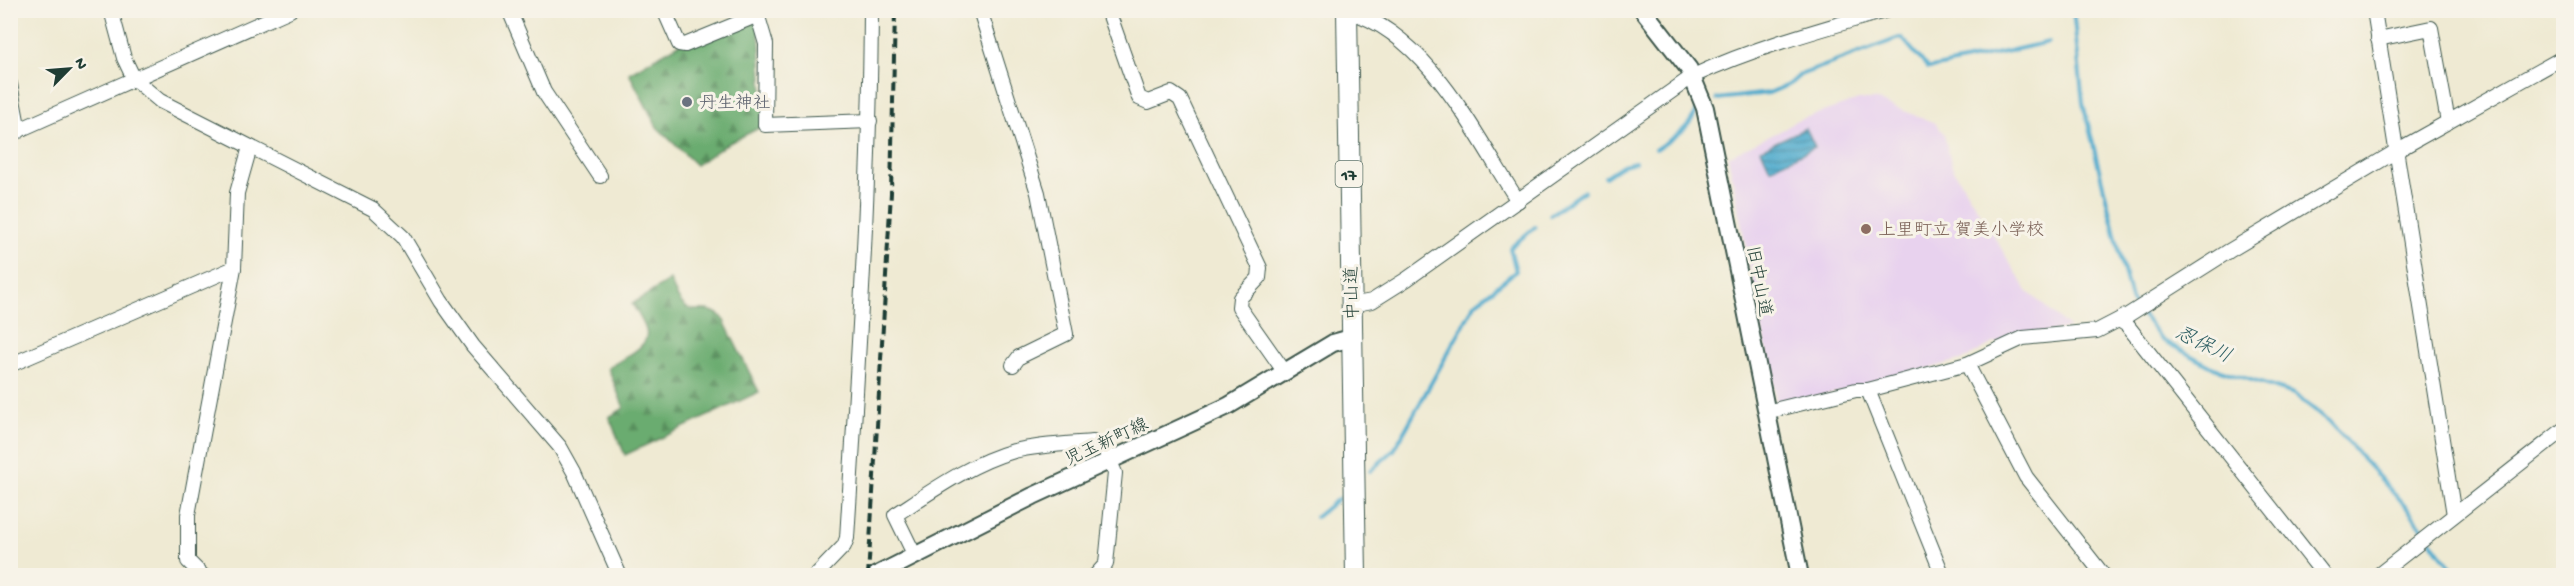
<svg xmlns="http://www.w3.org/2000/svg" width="2574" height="586" font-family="'Gochi Hand','Klee One',sans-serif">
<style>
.built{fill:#e8d2ee}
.forest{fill:url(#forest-firs);stroke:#457452;stroke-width:1.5}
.water{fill:url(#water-rules);stroke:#377480;stroke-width:1.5}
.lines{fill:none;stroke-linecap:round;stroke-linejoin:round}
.stream{stroke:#4fabcd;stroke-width:4}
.minor-casing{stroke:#3e574c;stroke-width:16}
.major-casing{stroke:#3e574c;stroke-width:20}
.highway-casing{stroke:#3e574c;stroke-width:22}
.minor{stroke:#fff;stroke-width:14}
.major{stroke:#fff;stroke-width:16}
.highway{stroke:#fff;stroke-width:20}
.rail{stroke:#1f3d34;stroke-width:4;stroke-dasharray:9 4.5;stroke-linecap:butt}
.worship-dot{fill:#6b7280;stroke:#f7f3e8;stroke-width:2}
.education-dot{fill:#8d6e63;stroke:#f7f3e8;stroke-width:2}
.labels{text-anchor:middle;stroke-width:6;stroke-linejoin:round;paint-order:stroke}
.shield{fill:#f7f3e8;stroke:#60746a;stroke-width:1.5}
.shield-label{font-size:16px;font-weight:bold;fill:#1f3d34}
.worship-label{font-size:18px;fill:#5b616d;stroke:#f7f3e8;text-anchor:start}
.education-label{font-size:18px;fill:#785e54;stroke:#f7f3e8;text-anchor:start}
.street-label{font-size:18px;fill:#1f3d34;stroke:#f7f3e8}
.water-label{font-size:20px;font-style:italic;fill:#2d5e62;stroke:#f7f3e8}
</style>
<defs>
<pattern id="forest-firs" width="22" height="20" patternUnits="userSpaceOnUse" patternTransform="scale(1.5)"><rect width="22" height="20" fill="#6bac6f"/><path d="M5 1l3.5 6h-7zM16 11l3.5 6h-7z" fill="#578d5c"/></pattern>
<pattern id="water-rules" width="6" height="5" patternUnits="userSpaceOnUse" patternTransform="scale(1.5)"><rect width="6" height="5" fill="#4fabcd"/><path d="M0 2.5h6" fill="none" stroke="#418ca7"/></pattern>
</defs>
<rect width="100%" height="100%" fill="#f7f3e8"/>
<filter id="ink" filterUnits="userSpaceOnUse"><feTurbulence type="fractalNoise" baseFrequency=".0167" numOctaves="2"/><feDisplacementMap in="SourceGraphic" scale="12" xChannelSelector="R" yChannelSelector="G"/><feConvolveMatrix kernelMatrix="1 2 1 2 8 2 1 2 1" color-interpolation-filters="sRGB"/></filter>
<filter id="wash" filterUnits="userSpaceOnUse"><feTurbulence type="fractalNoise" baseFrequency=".008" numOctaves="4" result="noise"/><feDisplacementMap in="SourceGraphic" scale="24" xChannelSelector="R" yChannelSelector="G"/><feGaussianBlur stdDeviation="1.35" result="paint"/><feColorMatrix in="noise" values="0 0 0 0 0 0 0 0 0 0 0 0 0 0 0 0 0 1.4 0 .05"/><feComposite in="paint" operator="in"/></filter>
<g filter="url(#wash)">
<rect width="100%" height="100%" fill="#efead3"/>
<path class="built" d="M1859,100h17l59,23 9,11 8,33 75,124 43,37 -77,15 -26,15 -101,28 -89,18 -49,-248 58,-28 9,-7z"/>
<g class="forest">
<path d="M758,15l7,110 -38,19 -31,21 -39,-38 -28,-54 50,-29z"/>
<path d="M670,280c19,50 26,17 52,37l37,75 -134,63 -16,-38 15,-9 -16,-40c11,-8 44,-21 38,-38 -3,-9 -9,-18 -14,-26z"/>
</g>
<path class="water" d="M1806,128l9,19 -45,22 -9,-20z"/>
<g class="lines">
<g class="stream">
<path d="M2073,10l10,93 48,197 31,40 52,28 80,26 35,27 83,93 45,62"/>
<path d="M1717,99l52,-6 21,-9 10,-9 99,-37h3l26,30h4l117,-26"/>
<path d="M1656,149c18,-12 35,-20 42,-43"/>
<path d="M1605,177l18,-12 12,-3"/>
<path d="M1550,215l34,-24"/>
<path d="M1370,471l24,-21 81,-146 41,-33 -6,-23 25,-21"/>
<path d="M1316,517l23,-19"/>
</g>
</g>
</g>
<g filter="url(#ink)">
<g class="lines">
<defs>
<g id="minor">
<path d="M111,10l13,48 10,21 26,22 213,108 30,28 38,64 32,45 87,101 14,25 46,104"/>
<path d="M509,10l35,82 56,84"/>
<path d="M664,10l15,34 6,1 73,-30"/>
<path d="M756,10l10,34 -1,81 105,-4"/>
<path d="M980,10l58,183 28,141 -47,23 -6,8"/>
<path d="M1108,10l31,88 9,4 23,-9 9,6 80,169 -1,10 -19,20 -1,9 45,64"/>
<path d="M2374,10l80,505"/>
<path d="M2563,10l1,2"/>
<path d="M1348,11c81,24 127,124 170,190"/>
<path d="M2378,39l53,-11 17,94"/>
<path d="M10,84l9,47"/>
<path d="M10,134l280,-124"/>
<path d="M1351,305l21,-4 35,-22 286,-203c63,-29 129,-47 195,-66"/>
<path d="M2119,320l8,5 198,251"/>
<path d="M1967,364l59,113 78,99"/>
<path d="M10,365l224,-97"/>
<path d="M1868,390l75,186"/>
<path d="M1766,412l90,-22h12l99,-26 56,-26 74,-7 31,-16 101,-64 176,-105 159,-89"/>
<path d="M915,556l-20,-41c37,-24 76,-52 119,-64 25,-6 53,-7 79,-9l11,5 11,26 -9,91 -11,12"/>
<path d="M203,576l-15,-15v-46l46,-247 3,-75 13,-46"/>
<path d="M815,576l29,-30 3,-8c11,-176 23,-351 24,-528"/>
<path d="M2377,576l187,-147"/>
</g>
<g id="major">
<path d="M1643,10l46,59 16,39 95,468"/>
<path d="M875,576l158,-80 195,-90 105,-63 18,-5"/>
</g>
<path id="highway" d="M1347,10l9,566"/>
</defs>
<use href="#minor" class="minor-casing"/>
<use href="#major" class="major-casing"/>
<use href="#highway" class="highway-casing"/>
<use href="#minor" class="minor"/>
<use href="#major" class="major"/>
<use href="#highway" class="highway"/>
<path class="rail" d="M868,576l23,-383 4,-183"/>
</g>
</g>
<circle class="worship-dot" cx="687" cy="102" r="6"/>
<circle class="education-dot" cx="1866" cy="229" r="6"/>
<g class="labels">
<rect class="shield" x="1335.5" y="161" width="27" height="26" rx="4.5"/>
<g class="shield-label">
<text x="1349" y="180">17</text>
</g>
<g class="worship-label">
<text x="699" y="108">丹生神社</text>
</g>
<g class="education-label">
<text x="1878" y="235">上里町立 賀美小学校</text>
</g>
<g class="street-label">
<text transform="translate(1760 281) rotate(79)" y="6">旧中山道</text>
<text transform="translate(1351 293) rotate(-91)" y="6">中山道</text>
<text transform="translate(1106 441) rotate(-25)" y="6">児玉新町線</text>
</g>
<g class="water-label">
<text transform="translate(2204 343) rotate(26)" y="7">忍保川</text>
</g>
</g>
<rect width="2574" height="586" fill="none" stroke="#f7f3e8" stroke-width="36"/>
<g transform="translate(69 69) rotate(65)" stroke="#f7f3e8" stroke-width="4.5" paint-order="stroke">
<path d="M0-4.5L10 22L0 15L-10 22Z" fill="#1f3d34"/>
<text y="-9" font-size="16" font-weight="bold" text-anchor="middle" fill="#1f3d34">N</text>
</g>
</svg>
